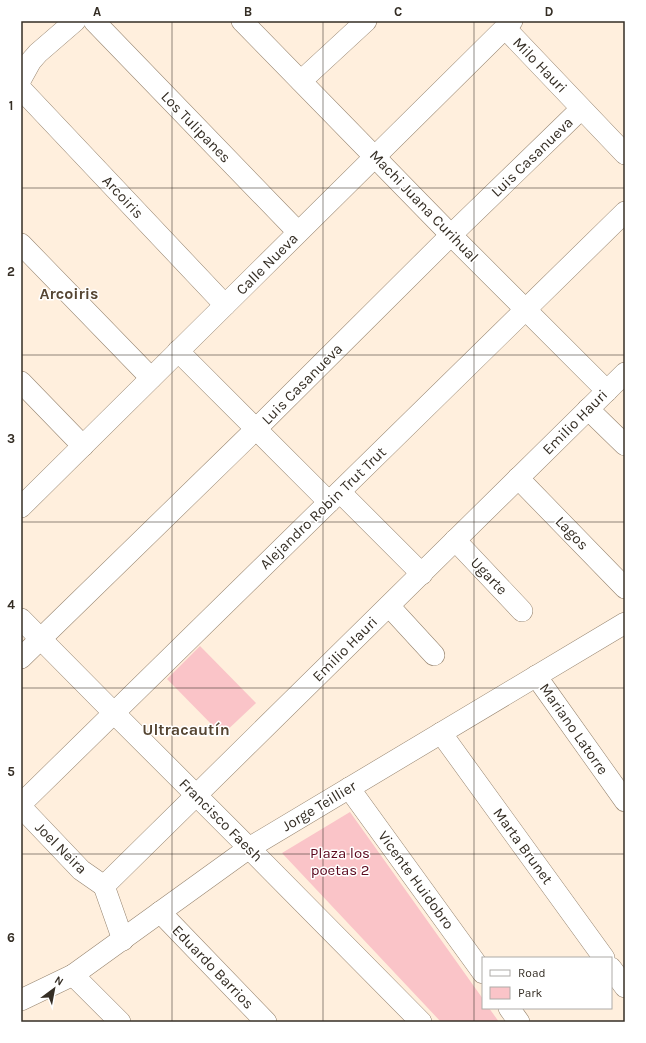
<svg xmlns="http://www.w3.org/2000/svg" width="646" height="1043" font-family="Karla,sans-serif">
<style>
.green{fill:#fac4c8}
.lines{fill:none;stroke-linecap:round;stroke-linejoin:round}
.street-casing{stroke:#96846f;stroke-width:22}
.street{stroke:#fff;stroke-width:21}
.grid{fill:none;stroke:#352e25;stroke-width:1;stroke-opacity:0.55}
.labels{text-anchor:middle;stroke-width:3;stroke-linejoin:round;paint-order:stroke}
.street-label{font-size:15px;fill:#352e25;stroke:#fff}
.park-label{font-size:15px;fill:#5b081e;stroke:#fff}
.neighbourhood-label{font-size:16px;font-weight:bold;fill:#554532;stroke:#fff}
.neatline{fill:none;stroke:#352e25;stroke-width:1.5}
.grid-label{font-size:13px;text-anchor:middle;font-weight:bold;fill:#352e25}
</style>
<rect width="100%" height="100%" fill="#ffefdd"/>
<g class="green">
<path d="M200,646l56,57 -34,32 -55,-56z"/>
<path d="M350,812l133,187v9h6l10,14h-58l-159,-169z"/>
</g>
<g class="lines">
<defs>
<g id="street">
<path d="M94,21l204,211"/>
<path d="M242,21l209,214 156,156"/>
<path d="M505,28l120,126"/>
<path d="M21,79l10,-18 7,-8 37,-32"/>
<path d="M301,81l65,-60"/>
<path d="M21,89l204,216"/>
<path d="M21,244l130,134"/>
<path d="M178,351l151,151"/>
<path d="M21,382l62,64"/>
<path d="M588,409l37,36"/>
<path d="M518,478l107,110"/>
<path d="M340,492l82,82"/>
<path d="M21,507l491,-486"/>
<path d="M455,540l67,71"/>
<path d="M389,606l45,49"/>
<path d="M21,619l93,94 135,135 172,174"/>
<path d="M21,658l235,-229 195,-194 130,-126"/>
<path d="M536,676l89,125"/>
<path d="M441,733l163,225"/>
<path d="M349,788l134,185"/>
<path d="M21,804l604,-592"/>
<path d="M21,807l60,63 23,16"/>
<path d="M160,912l106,110"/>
<path d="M123,940l-19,-54 521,-513"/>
<path d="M611,968l14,19"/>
<path d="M73,975l47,47"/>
<path d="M21,1000l52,-25 176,-127 376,-225"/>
<path d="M509,1008l10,14"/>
</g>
</defs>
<use href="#street" class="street-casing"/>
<use href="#street" class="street"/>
</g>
<path class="grid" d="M172,21v1001M323,21v1001M474,21v1001M21,188h604M21,355h604M21,522h604M21,688h604M21,854h604"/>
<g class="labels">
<g class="street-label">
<text transform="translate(540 65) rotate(46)" y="5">Milo Hauri</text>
<text transform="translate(196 127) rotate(46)" y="5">Los Tulipanes</text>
<text transform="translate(532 157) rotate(-44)" y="5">Luis Casanueva</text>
<text transform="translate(123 197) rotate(47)" y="5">Arcoiris</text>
<text transform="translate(424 206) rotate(46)" y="5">Machi Juana Curihual</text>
<text transform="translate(267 264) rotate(-45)" y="5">Calle Nueva</text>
<text transform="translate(302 384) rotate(-45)" y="5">Luis Casanueva</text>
<text transform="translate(575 422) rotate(-45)" y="5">Emilio Hauri</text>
<text transform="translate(323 508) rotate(-44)" y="5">Alejandro Robin Trut Trut</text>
<text transform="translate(572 533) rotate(46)" y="5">Lagos</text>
<text transform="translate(489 576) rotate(46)" y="5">Ugarte</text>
<text transform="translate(345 649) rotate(-45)" y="5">Emilio Hauri</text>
<text transform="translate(574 729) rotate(55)" y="5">Mariano Latorre</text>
<text transform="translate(319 806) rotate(-31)" y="5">Jorge Teillier</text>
<text transform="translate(221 820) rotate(45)" y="5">Francisco Faesh</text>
<text transform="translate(523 846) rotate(54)" y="5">Marta Brunet</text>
<text transform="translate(61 848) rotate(45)" y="5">Joel Neira</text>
<text transform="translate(416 880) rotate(54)" y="5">Vicente Huidobro</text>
<text transform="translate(213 967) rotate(46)" y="5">Eduardo Barrios</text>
</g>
<g class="park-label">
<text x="340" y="858">Plaza los<tspan x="340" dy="17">poetas 2</tspan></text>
</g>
<g class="neighbourhood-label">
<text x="69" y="299">Arcoiris</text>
<text x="186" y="735">Ultracautín</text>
</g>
</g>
<rect width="646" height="1043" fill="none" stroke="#ffffff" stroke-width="44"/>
<rect x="482" y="957" width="130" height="52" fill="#ffffff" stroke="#aeaba8"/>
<rect x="490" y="970" width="20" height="6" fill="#ffffff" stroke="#aeaba8"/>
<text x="518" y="977" font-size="12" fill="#352e25">Road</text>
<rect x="490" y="987" width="20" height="12" fill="#fac4c8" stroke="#aeaba8"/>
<text x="518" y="997" font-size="12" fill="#352e25">Park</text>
<g transform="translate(54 989) rotate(32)" stroke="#ffffff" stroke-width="3" paint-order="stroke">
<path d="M0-3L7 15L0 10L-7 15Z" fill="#352e25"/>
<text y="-6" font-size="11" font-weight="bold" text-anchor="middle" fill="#352e25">N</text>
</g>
<rect x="22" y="22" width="602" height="999" class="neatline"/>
<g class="grid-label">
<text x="97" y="16">A</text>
<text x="248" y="16">B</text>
<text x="398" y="16">C</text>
<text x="549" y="16">D</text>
<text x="11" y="110">1</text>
<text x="11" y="276">2</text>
<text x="11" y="443">3</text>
<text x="11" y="609">4</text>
<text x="11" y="776">5</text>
<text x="11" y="942">6</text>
</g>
</svg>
